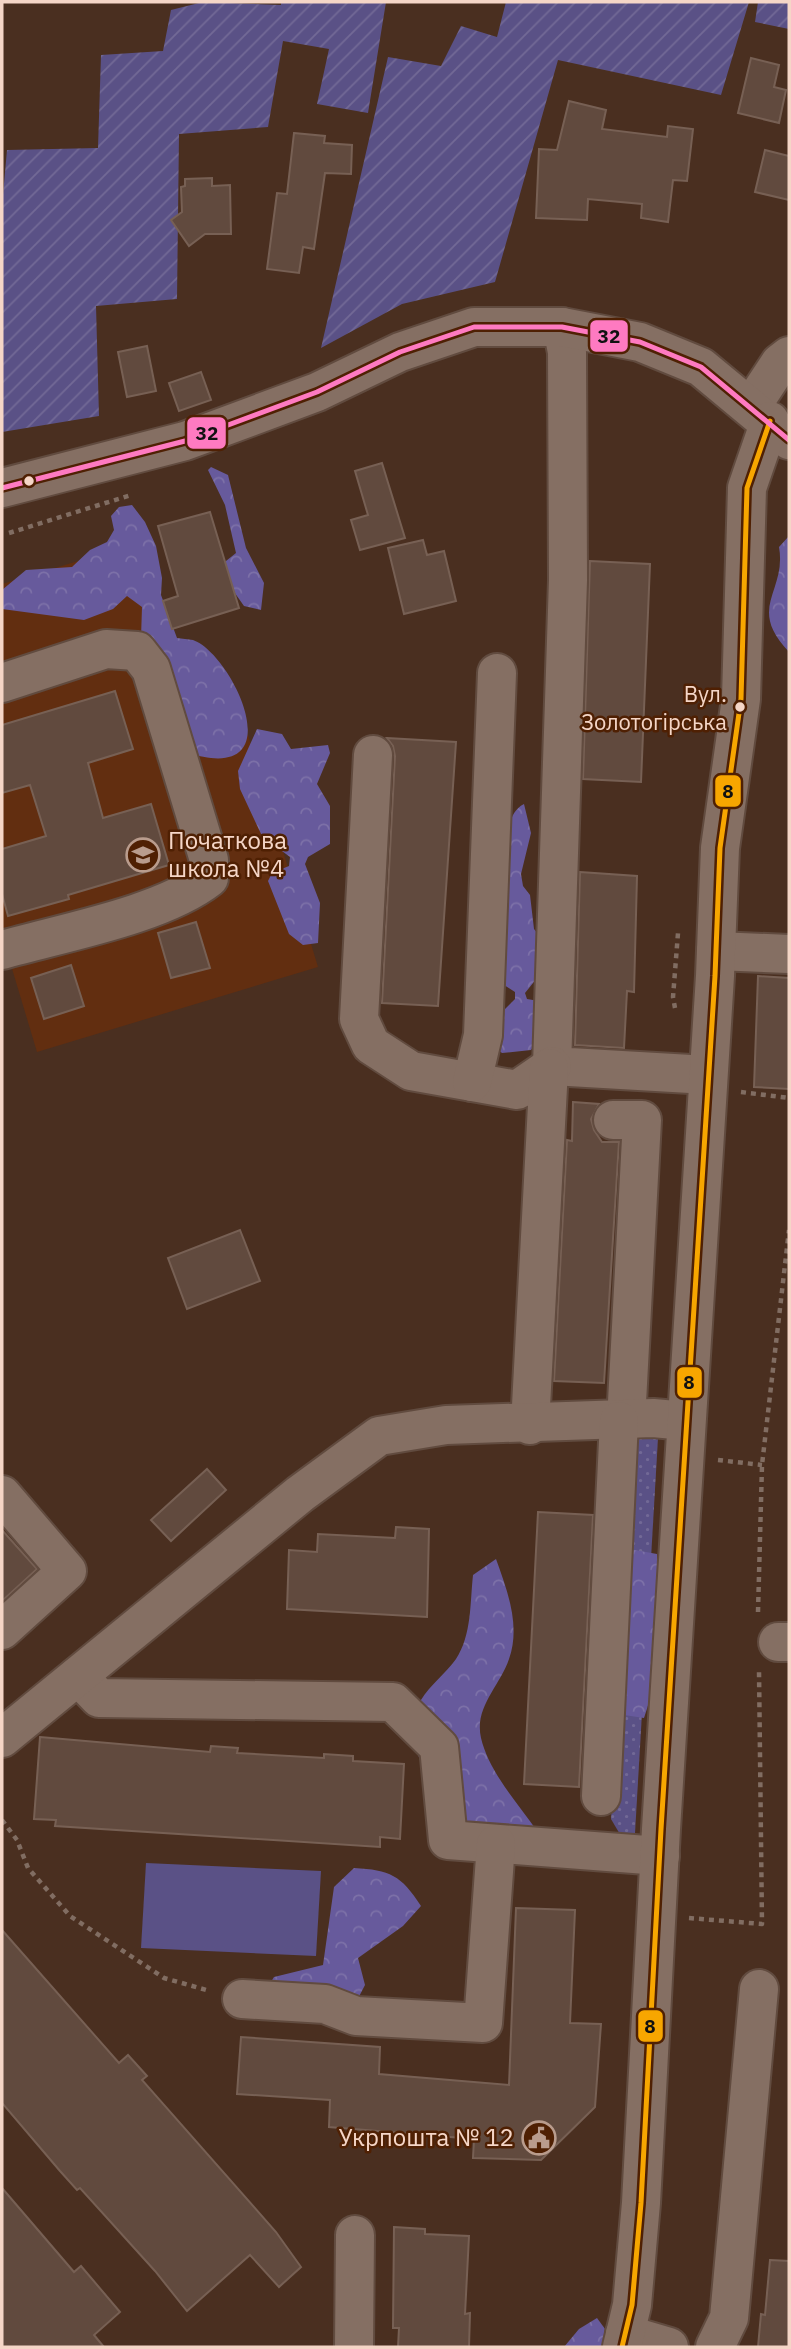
<svg xmlns="http://www.w3.org/2000/svg" width="791" height="2349" font-family="'IBM Plex Sans',sans-serif">
<style>
.built{fill:#622e10}
.grass{fill:url(#grass-dots)}
.forest{fill:url(#forest-crowns)}
.garden{fill:url(#garden-furrows)}
.pitch{fill:#5a5186}
.building{fill:#614a3e;stroke:#776054;stroke-width:2}
.lines{fill:none;stroke-linecap:round;stroke-linejoin:round}
.minor-casing{stroke:#614b3f;stroke-width:42}
.path{stroke:#816d62;stroke-width:4.5;stroke-dasharray:5 5;stroke-linecap:butt}
.minor{stroke:#856f63;stroke-width:38}
.bus-1-casing{stroke:#4f2003;stroke-width:10}
.bus-2-casing{stroke:#4f2003;stroke-width:10}
.bus-1{stroke:#f7a600;stroke-width:5}
.bus-2{stroke:#fe7ac1;stroke-width:5}
.bus-dot{fill:#f5d6c7;stroke:#4f2003;stroke-width:2.5}
.labels{text-anchor:middle;stroke-width:5;stroke-linejoin:round;paint-order:stroke}
.bus-label{font-size:22px;fill:#f5d6c7;stroke:#4f2003;text-anchor:end}
.poi-label{font-size:24px;fill:#f5d6c7;stroke:#4f2003;text-anchor:start}
.line-badge{stroke:#4f2003;stroke-width:2.5}
.pale-badge-label{font-size:19px;text-anchor:middle;font-weight:bold;fill:#111}
</style>
<defs>
<pattern id="grass-dots" width="8" height="8" patternUnits="userSpaceOnUse" patternTransform="scale(1.75)"><rect width="8" height="8" fill="#5a5186"/><path d="M2 2h.1M6 6h.1" fill="none" stroke="#726996" stroke-width="1.8" stroke-linecap="round"/></pattern>
<pattern id="forest-crowns" width="20" height="18" patternUnits="userSpaceOnUse" patternTransform="scale(1.75)"><rect width="20" height="18" fill="#675a9c"/><path d="M2 6a3 3 0 1 1 6 0M12 15a3 3 0 1 1 6 0" fill="none" stroke="#7d71a8"/></pattern>
<pattern id="garden-furrows" width="10" height="10" patternUnits="userSpaceOnUse" patternTransform="scale(1.75)"><rect width="10" height="10" fill="#5a5186"/><path d="M-1 1l2-2M0 10L10 0M9 11l2-2" fill="none" stroke="#726996"/></pattern>
</defs>
<rect width="100%" height="100%" fill="#4a2f20"/>
<path class="built" d="M141,542l64,206 43,-13 70,232 -281,85 -27,-90 -8,2v-380z"/>
<path class="grass" d="M633,1437l25,1 -23,395 -7,4 -7,-1 -10,-17z"/>
<g class="forest">
<path d="M211,467l17,8 18,73 18,35 -3,27 -17,-4 -19,-27 1,-18 10,-8 -11,-48 -17,-35z"/>
<path d="M132,505l13,17 11,24 6,32 -1,17 16,43c5,1 11,1 16,2 40,14 104,149 -8,112l-45,-82 2,-63 -15,-11 -14,13 -29,11 -82,-11v-19l24,-20 46,-3 18,-17 17,-8 7,-12 -3,-14 8,-9z"/>
<path d="M789,536v116c-43,-45 -2,-60 -10,-105z"/>
<path d="M257,729l25,5 9,15 37,-4 2,8 -13,31 13,22v38l-22,13 -3,7 15,39 -2,40 -15,2 -14,-11 -21,-53 4,-8 17,-7 1,-9 -28,-21 -22,-47 -2,-18z"/>
<path d="M524,804l7,29 -10,41 2,12 7,9 4,34 8,10 3,29 -20,25 2,6 18,3 -1,29 -13,19 -29,3 -10,-8v-23l23,-23v-7l-11,-7v-107c10,-22 -5,-61 20,-74z"/>
<path d="M629,1549l28,5c0,55 6,112 -13,164l-33,-5z"/>
<path d="M496,1559c11,31 25,66 13,100 -9,27 -35,48 -28,79 8,34 36,64 56,93l-32,30c-38,-36 -116,-102 -84,-161 9,-15 25,-27 35,-41 16,-24 14,-57 17,-84z"/>
<path d="M354,1868c36,2 47,7 67,38l-18,20 -45,32 7,27 -13,25 -93,-9 15,-24 49,-12 11,-78z"/>
<path d="M597,2318l11,15 -5,14h-39l15,-18z"/>
</g>
<g class="garden">
<path d="M203,2l78,3v-3h105l-18,111 -51,-9 12,-55 -46,-8 -15,86 -89,7 -2,165 -81,7 3,110 -97,16v-226l5,-56 91,-2 3,-93 62,-4 8,-41z"/>
<path d="M506,2h243l-28,93 -163,-35 -63,222 -93,22 -81,44 67,-291 53,9 20,-40 36,11z"/>
<path d="M758,2h31v27l-34,-7z"/>
</g>
<path class="pitch" d="M146,1863l175,8 -5,85 -175,-8z"/>
<g class="building">
<path d="M751,58l28,7 -5,22 12,3 -7,33 -41,-10z"/>
<path d="M569,101l37,9 -4,19 65,8 1,-11 25,3 -6,52 -14,-1 -5,42 -27,-4 1,-14 -54,-5 -1,21 -51,-2 3,-69 18,1z"/>
<path d="M294,133l31,3 -1,7 28,2 -1,29 -26,-1 -11,76 -11,-2 -4,26 -32,-4 10,-76 10,1z"/>
<path d="M765,150l24,6v44l-34,-8z"/>
<path d="M212,178v8l18,-1 1,49h-26l-16,12 -18,-26 11,-8 -1,-25 4,-1v-7z"/>
<path d="M147,346l9,45 -29,6 -9,-45z"/>
<path d="M201,372l10,28 -32,11 -10,-28z"/>
<path d="M382,463l23,75 -45,12 -9,-30 17,-5 -13,-44z"/>
<path d="M210,512l29,96 -67,21 -9,-28 15,-5 -20,-70z"/>
<path d="M423,540l4,15 17,-4 12,50 -52,13 -16,-66z"/>
<path d="M590,561l60,3 -9,218 -58,-3z"/>
<path d="M115,691l18,58 -45,14 15,55 48,-14 18,61 -101,30 1,4 -61,17 -6,-22v-45l44,-13 -16,-51 -28,8v-68z"/>
<path d="M387,738l69,4 -18,264 -56,-3 13,-247 -2,-10z"/>
<path d="M580,872l57,4 -3,116 -7,-1 -3,57 -49,-3z"/>
<path d="M196,922l14,46 -39,10 -13,-45z"/>
<path d="M71,965l13,41 -40,13 -13,-41z"/>
<path d="M758,976l31,2v111l-35,-2z"/>
<path d="M573,1102l26,2 -8,15 3,11 8,12h17l-15,241 -50,-2 13,-241 5,1z"/>
<path d="M240,1230l20,51 -73,28 -19,-51z"/>
<path d="M207,1469l19,21 -55,51 -20,-21z"/>
<path d="M538,1512l55,3 -14,272 -55,-3z"/>
<path d="M396,1527l33,2 -2,88 -140,-8 2,-59 28,2 1,-18 77,4z"/>
<path d="M2,1530l35,39 -35,32z"/>
<path d="M40,1737l170,15 1,-6 27,2 -1,5 87,5v-4l29,2v5l51,3 -4,75 -20,-2v10l-325,-21 1,-6 -22,-1z"/>
<path d="M516,1908l59,2 -5,113 31,1 -6,83 -54,53 -68,-2 1,-19 -145,-12 1,-27 -93,-6 4,-57 139,10 -1,27 130,11z"/>
<path d="M2,1930l117,133 9,-8 19,21 -5,4 134,152 25,35 -22,20 -29,-32 -63,56 -32,-40 -75,-83 -3,2 -17,-19 -58,-68z"/>
<path d="M2,2188l72,84 7,-6 39,46 -26,23 10,12h-102z"/>
<path d="M394,2227l31,2v5l44,2 -4,78 5,-1 -1,34h-71l1,-19h-6z"/>
<path d="M770,2260l19,1v86h-31l3,-33 4,1z"/>
</g>
<g class="lines">
<defs>
<g id="minor">
<path d="M562,327l5,25 1,228 -16,486 156,9"/>
<path d="M751,407l29,-44 9,-7"/>
<path d="M2,488l183,-47 132,-49 83,-40 74,-25h88l78,15 61,25 88,73"/>
<path d="M2,683l104,-34 31,2 14,18 58,191v18c-47,37 -148,55 -207,72"/>
<path d="M373,755l-14,264 12,26 40,26 106,19 35,-24"/>
<path d="M716,951l73,3"/>
<path d="M472,1082l11,-47 14,-362"/>
<path d="M613,1120h29l-16,301"/>
<path d="M530,1425l19,-357"/>
<path d="M2,1495l65,76 -65,59"/>
<path d="M778,1642h11"/>
<path d="M78,1676l21,22 294,4 46,45 9,93 212,16"/>
<path d="M2,1738l298,-244 79,-58 67,-11 207,-7 33,3"/>
<path d="M601,1796l18,-375"/>
<path d="M242,1999l83,5 31,12 127,7 13,-179"/>
<path d="M625,2334l44,13"/>
<path d="M354,2347l1,-112"/>
<path d="M622,2347l10,-42 9,-102 20,-374 54,-853 5,-128 21,-149 6,-211 23,-67"/>
<path d="M715,2347l14,-29 30,-329"/>
</g>
</defs>
<use href="#minor" class="minor-casing"/>
<g class="path">
<path d="M9,533l122,-38"/>
<path d="M675,1008l-2,-11 5,-64"/>
<path d="M741,1092l48,6"/>
<path d="M718,1460l44,5"/>
<path d="M758,1612l4,-147 27,-235"/>
<path d="M2,1820l15,20 11,28 42,48 94,62 46,13"/>
<path d="M689,1918l73,6 -3,-254"/>
</g>
<use href="#minor" class="minor"/>
<defs>
<path id="bus-1" d="M622,2347l10,-42 9,-102 20,-374 54,-853 5,-128 21,-149 6,-211 23,-67"/>
<path id="bus-2" d="M2,488l183,-47 132,-49 83,-40 74,-25h88l78,15 61,25 88,73"/>
</defs>
<use href="#bus-1" class="bus-1-casing"/>
<use href="#bus-2" class="bus-2-casing"/>
<use href="#bus-1" class="bus-1"/>
<use href="#bus-2" class="bus-2"/>
</g>
<defs>
<symbol id="school-ring" viewBox="-11 -11 22 22"><circle r="9.5" fill="#4f2003" stroke="#b99c8d" stroke-width="1.5"/><path d="M0-5L7-2L0 1L-7-2ZM-4 1L0 2.5L4 1V4Q0 6-4 4Z" fill="#b99c8d"/></symbol>
<symbol id="civic-ring" viewBox="-11 -11 22 22"><circle r="9.5" fill="#4f2003" stroke="#b99c8d" stroke-width="1.5"/><path d="M-.6-6.5H3V-4.5H.6V-3L4-1V1h2V6H-6V1h2V-1L-.6-3ZM-1.2 2.5V6h2.4V2.5Z" fill="#b99c8d"/></symbol>
</defs>
<g fill-rule="evenodd">
<use href="#school-ring" x="124" y="836" width="38" height="38"/>
<use href="#civic-ring" x="520" y="2119" width="38" height="38"/>
</g>
<g class="bus-dot">
<circle cx="29" cy="481" r="6"/>
<circle cx="740" cy="707" r="6"/>
</g>
<g class="labels">
<g class="bus-label">
<text x="727" y="702">Вул.<tspan x="727" dy="28">Золотогірська</tspan></text>
</g>
<g class="poi-label">
<text x="168" y="849">Початкова<tspan x="168" dy="28">школа №4</tspan></text>
<text x="514" y="2146" text-anchor="end">Укрпошта № 12</text>
</g>
</g>
<g class="line-badge">
<rect x="589" y="319" width="40" height="34" rx="7" fill="#fe7ac1"/>
<rect x="186" y="416" width="41" height="34" rx="7" fill="#fe7ac1"/>
<rect x="714" y="774" width="28" height="34" rx="7" fill="#f7a600"/>
<rect x="676" y="1366" width="27" height="33" rx="7" fill="#f7a600"/>
<rect x="637" y="2009" width="27" height="34" rx="7" fill="#f7a600"/>
</g>
<g class="pale-badge-label">
<text x="609" y="343">32</text>
<text x="207" y="440">32</text>
<text x="728" y="798">8</text>
<text x="689" y="1389">8</text>
<text x="650" y="2033">8</text>
</g>
<rect width="791" height="2349" fill="none" stroke="#f5d6c7" stroke-width="7"/>
</svg>
